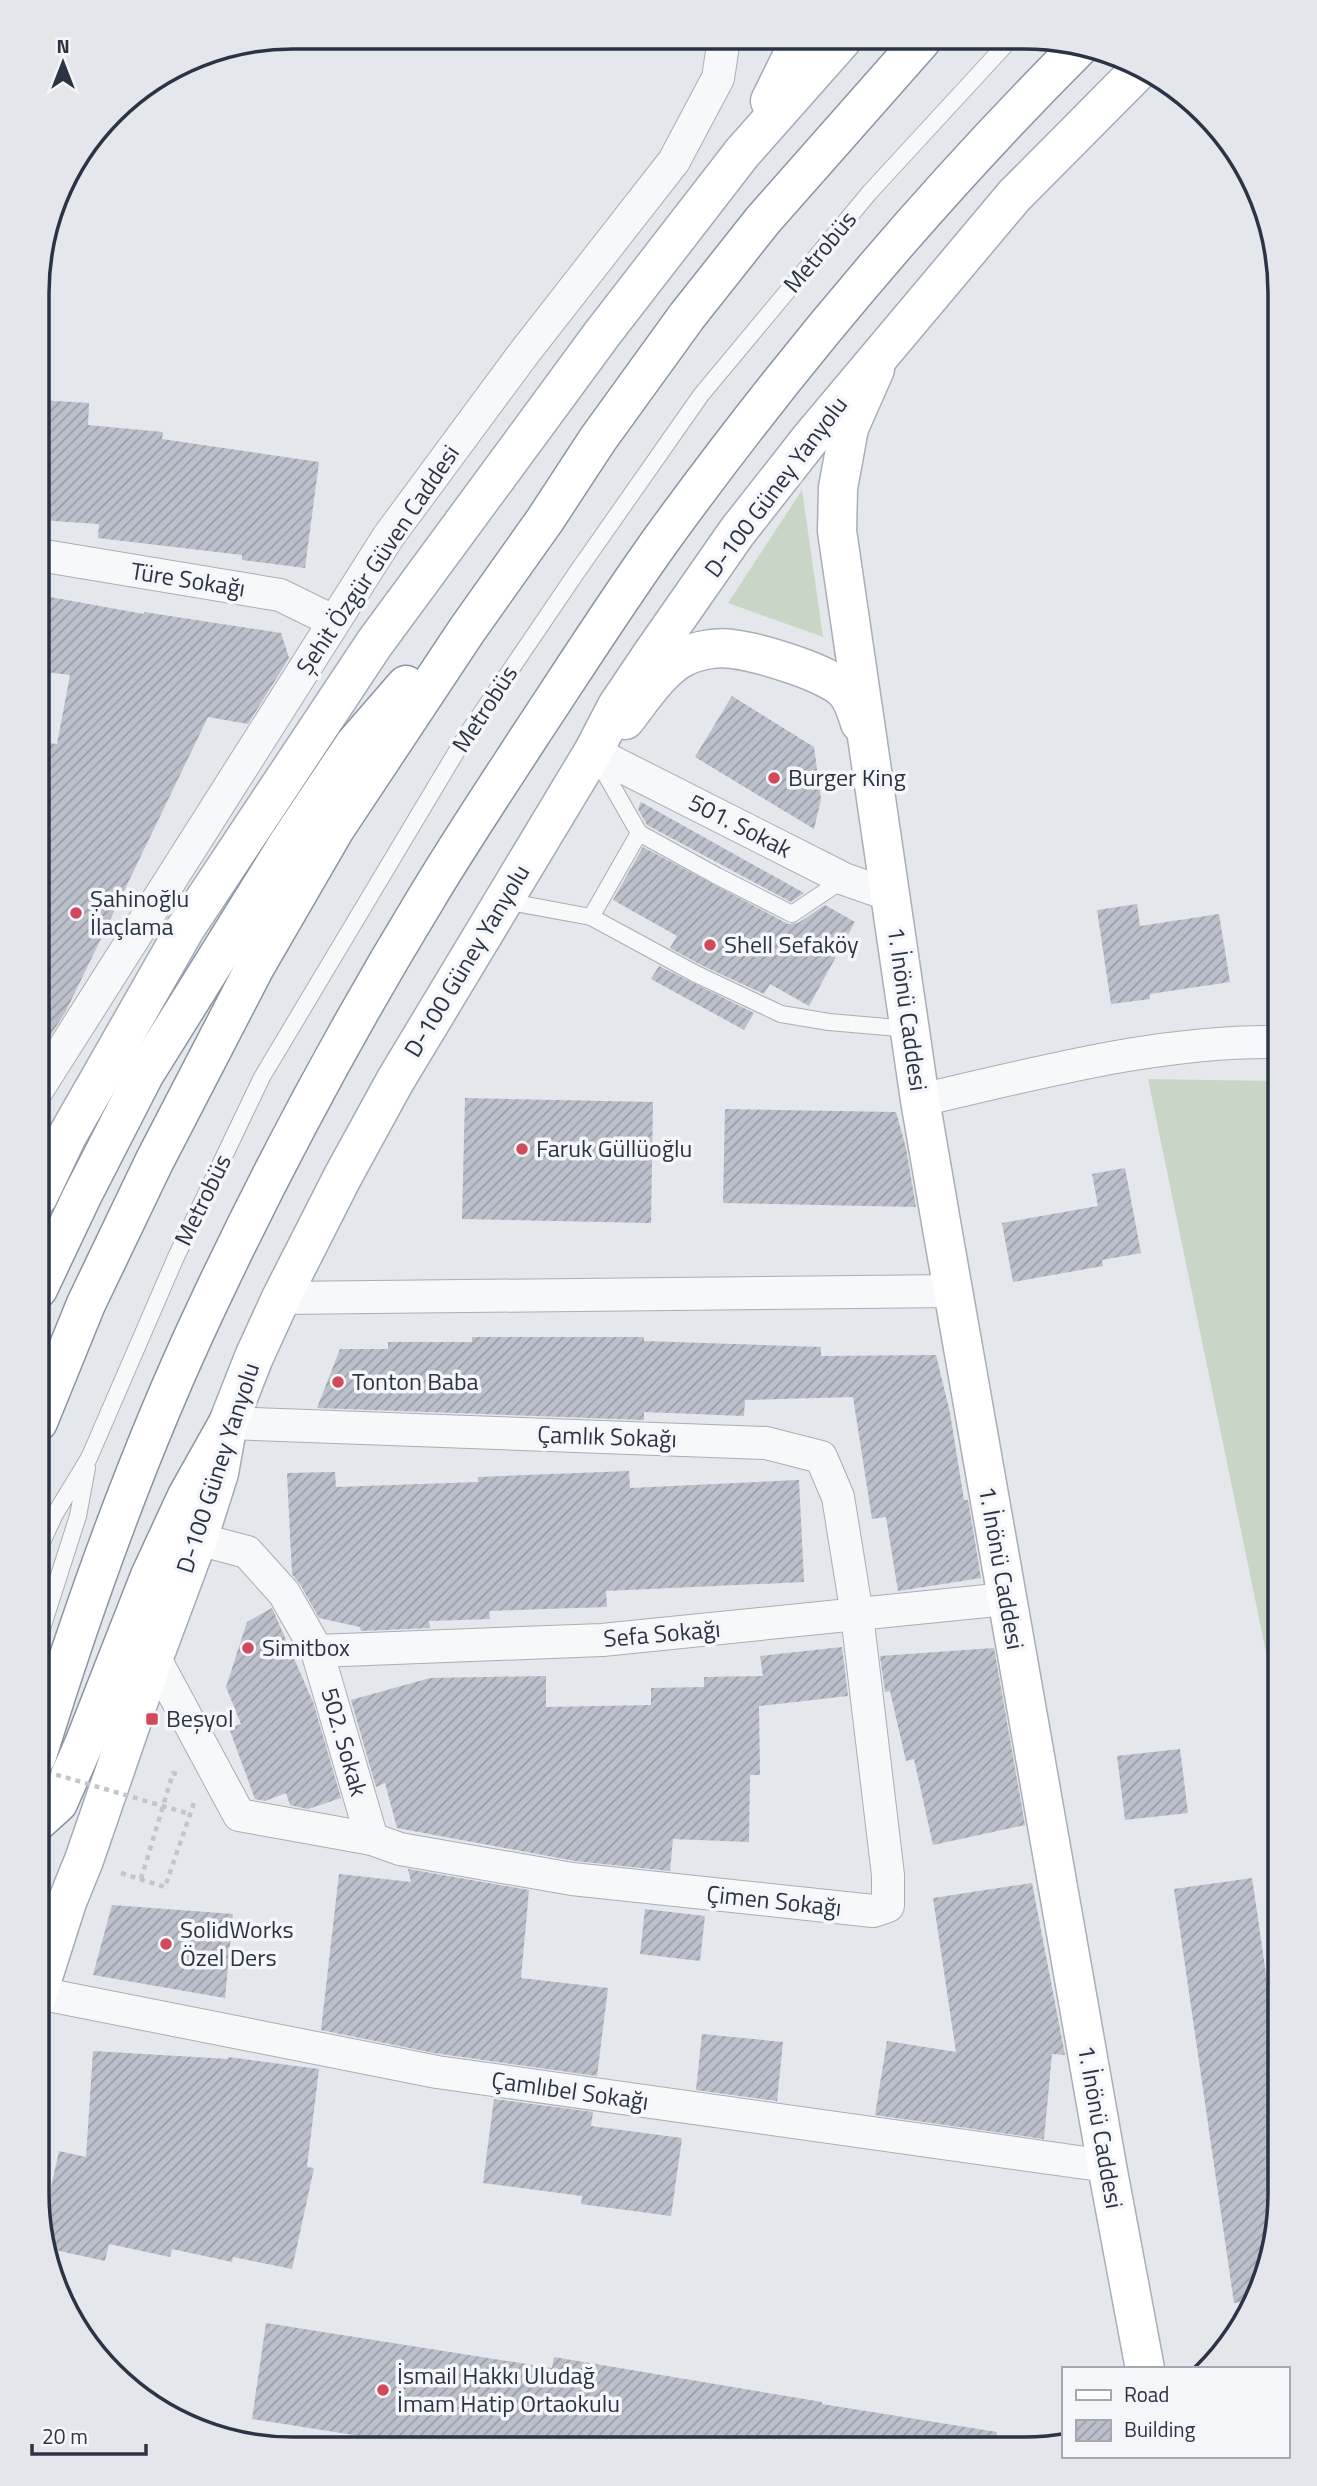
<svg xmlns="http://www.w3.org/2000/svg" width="1317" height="2486" font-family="'Titillium Web',sans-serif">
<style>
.grass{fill:#c9d6c5}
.building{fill:url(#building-hatch)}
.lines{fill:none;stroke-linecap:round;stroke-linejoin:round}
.lane-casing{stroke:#a9aeb7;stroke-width:18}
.street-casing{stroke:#a9aeb7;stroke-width:34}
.secondary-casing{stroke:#a9aeb7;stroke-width:41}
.primary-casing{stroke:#a3abb8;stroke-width:41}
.highway-casing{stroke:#8b94a3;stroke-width:41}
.path{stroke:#c2c5cb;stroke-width:4.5;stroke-dasharray:5 5;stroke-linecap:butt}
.lane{stroke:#f7f8fa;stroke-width:16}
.street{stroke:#f7f8fa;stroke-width:32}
.secondary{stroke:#fff;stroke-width:38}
.primary{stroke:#fff;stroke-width:38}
.highway{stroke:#fff;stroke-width:38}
.path-bridge{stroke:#c2c5cb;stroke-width:4.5;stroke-dasharray:5 5;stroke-linecap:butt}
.poi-dot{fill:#d1495b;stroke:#f4f6f9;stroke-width:2.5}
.labels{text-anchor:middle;stroke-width:7;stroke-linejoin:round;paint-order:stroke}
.street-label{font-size:24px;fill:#2b3445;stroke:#f4f6f9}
.poi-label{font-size:24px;fill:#2b3445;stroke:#f4f6f9;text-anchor:start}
.rim{fill:none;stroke:#2b3445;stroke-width:3.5}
</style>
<defs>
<pattern id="building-hatch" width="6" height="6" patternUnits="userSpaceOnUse" patternTransform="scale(1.75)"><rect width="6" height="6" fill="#bbc0ca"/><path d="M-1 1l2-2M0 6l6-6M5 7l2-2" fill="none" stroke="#989da6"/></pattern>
</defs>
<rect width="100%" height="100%" fill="#e4e7ec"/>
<g class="grass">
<path d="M802,490l21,147 -95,-34z"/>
<path d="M1148,1079l132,2v639z"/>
</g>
<g class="building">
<path d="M39,400l50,3 -1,22 75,7 -1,7 157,23 -14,106 -63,-8v-5l-144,-17 1,-14 -60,-4z"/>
<path d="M39,595l105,19v-2l137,21 8,25 -41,66 -40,-7 -142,294 -28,44v-313l19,2 13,-69 -32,-4z"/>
<path d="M732,696l82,51 7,52 -7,30 -119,-72z"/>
<path d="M641,802l163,91 -13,9 -144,-77 -9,-16z"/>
<path d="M643,847l145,77 10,-1 27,-18 30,17 -46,84 -39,-22 -6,10 -63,-29 -31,-17 7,-12 -64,-36z"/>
<path d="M1137,904l3,22 79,-12 11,68 -80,12v5l-39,5 -14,-94z"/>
<path d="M659,966l95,47 -10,17 -93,-51z"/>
<path d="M465,1098l188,4 -2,121 -189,-4z"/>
<path d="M725,1109l171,3 10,36 10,59 -193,-4z"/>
<path d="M1125,1168l16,85 -39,7 1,6 -90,16 -11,-59 96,-17 -6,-32z"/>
<path d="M472,1337h172v4l177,6v9l115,-1 14,58 14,87h4l13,78 -83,13 -12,-74 -14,2 -19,-122 -108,3 -1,16 -100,-4v8l-327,-12 23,-59h48v-7h84z"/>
<path d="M629,1471l1,17 169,-8 5,102 -198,9 1,16 -118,4 1,8 -61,2 1,7 -69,3 -1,-4 -41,-9 -19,-34 -8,-10 -5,-101 48,-1 1,15 142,-5v-5z"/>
<path d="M272,1608l41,94 28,96 -33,11 -18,-4 -4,-12 -21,8 -10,-2 -26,-71 12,-4 -15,-37 21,-65z"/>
<path d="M842,1647l6,49 -89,10 1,69h-10l-1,67 -76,-3 -3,32 -95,-10 -178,-33 -12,-45 -9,4 -25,-87 79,-22 116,-2v31l105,-2v-17l53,-1v-10l59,-1 -3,-20z"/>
<path d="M994,1648l31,177 -92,20 -19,-86 -8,2 -16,-70 -5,1 -5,-36z"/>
<path d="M1180,1749l8,64 -63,7 -8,-64z"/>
<path d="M408,1869l121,21 -8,88 87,10 -11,88 -163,-23 -113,-23 18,-156 72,8z"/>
<path d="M1252,1878l28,192v140l-19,81 -6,9 -21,3 -60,-414z"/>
<path d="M1032,1883l33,172 -13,-1 -8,85 -169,-24 12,-74 69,11 -23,-154z"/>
<path d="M112,1905l121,9 -8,84 -132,-23z"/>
<path d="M645,1909l60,7 -5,45 -60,-7z"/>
<path d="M702,2034l81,8 -6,59 -81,-11z"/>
<path d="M93,2051l135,8v-2l91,12 -12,98 7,1 -22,101 -59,-12 -1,5 -60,-13 -2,8 -61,-13 -4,17 -59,-13 -4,-20 17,-77 27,6z"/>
<path d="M494,2099l99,13 -2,14 91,12 -11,78 -90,-12 1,-8 -99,-13z"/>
<path d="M266,2323l286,45 2,-11 268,45v2l175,28 -1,17 -560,-1 -184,-29z"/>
</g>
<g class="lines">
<defs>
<g id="lane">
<path d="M639,833l78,43 75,38 52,-35"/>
<path d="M504,901l87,16 48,-84 -41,-72"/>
<path d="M591,917l105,57 85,40 48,8 81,7"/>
<path d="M37,1553l18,-39 34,-56 87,-201 86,-180 205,-343 110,-162 124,-177 169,-203 139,-151"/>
<path d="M37,1644l41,-128 9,-48"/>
</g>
<g id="street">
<path d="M39,555l241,40 53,26"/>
<path d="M593,752l251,127 46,16"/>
<path d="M38,1089l350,-552 136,-184 150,-192 44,-83 6,-39"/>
<path d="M920,1100c119,-27 238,-60 360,-58"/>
<path d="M281,1298l672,-7"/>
<path d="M198,1539l49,13 37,41 33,58 55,188"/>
<path d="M317,1651l285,-11 404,-41"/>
<path d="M154,1657l85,158 133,24 28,10 172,30 301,32 15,-5v-31l-31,-260 -19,-118 -17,-40 -55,-14 -538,-20"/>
<path d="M38,1993l399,79 670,94"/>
</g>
<g id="secondary">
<path d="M875,369l-26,59 -11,60 -1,43 83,569 22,128 165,938 38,203"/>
<path d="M625,720c15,-19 37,-53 59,-63 13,-7 33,-10 48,-8 25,3 100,24 115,44 6,8 10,20 13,30"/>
</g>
<g id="primary">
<path d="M770,101l30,-61"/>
<path d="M38,1197l29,-61 118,-207 189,-285 228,-310 140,-181 100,-113"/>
<path d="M37,1996l30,-94 17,-42 70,-203 44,-118 21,-66 9,-50 26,-66 27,-59 62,-122 52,-95 198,-329 24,-46 35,-52 85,-122 73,-93 204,-243 129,-130"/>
</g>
<g id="highway">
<path d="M38,1289l44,-93 62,-121 145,-233 65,-97 52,-60"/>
<path d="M38,1422l48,-118 68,-142 101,-195 80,-138 132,-199 78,-110 53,-81 89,-123 76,-96 158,-179"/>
<path d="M37,1756c47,-152 101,-303 169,-447 66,-141 140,-279 221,-412 33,-55 69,-109 104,-163 43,-65 85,-131 130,-194 127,-175 268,-343 421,-496"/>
<path d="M37,1822l21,-19 26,-59 66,-168 37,-80 41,-73"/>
</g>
</defs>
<use href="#lane" class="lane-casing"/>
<use href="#street" class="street-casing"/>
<use href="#secondary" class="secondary-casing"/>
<use href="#primary" class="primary-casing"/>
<use href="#highway" class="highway-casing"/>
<g class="path">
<path d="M121,1873l44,14 29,-84"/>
<path d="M141,1879l32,-106 4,1"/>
</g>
<use href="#lane" class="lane"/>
<use href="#street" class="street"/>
<use href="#secondary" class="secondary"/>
<use href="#primary" class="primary"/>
<use href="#highway" class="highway"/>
<path class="path-bridge" d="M37,1769l153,45"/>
</g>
<g class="poi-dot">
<circle cx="774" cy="778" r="7"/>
<circle cx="76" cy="913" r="7"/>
<circle cx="710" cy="945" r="7"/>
<circle cx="522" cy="1149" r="7"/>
<circle cx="338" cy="1382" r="7"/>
<circle cx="248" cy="1648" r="7"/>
<rect x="145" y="1712" width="14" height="14" rx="3.5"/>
<circle cx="166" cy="1944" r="7"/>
<circle cx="383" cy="2390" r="7"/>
</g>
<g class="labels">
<g class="street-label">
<text transform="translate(820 252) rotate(-50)" y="8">Metrobüs</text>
<text transform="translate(776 487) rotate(-53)" y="8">D-100 Güney Yanyolu</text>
<text transform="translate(378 560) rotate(-56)" y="8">Şehit Özgür Güven Caddesi</text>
<text transform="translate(188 580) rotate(9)" y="8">Türe Sokağı</text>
<text transform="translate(485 709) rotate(-57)" y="8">Metrobüs</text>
<text transform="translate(740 826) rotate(27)" y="8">501. Sokak</text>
<text transform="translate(467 961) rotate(-59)" y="8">D-100 Güney Yanyolu</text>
<text transform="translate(907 1009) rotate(82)" y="8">1. İnönü Caddesi</text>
<text transform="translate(203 1200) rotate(-64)" y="8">Metrobüs</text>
<text transform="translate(607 1437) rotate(2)" y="8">Çamlık Sokağı</text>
<text transform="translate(218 1468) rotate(-72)" y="8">D-100 Güney Yanyolu</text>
<text transform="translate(1001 1568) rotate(80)" y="8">1. İnönü Caddesi</text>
<text transform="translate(662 1634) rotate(-5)" y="8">Sefa Sokağı</text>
<text transform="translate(344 1742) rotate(74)" y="8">502. Sokak</text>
<text transform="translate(774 1901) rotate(6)" y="8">Çimen Sokağı</text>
<text transform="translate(570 2091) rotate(8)" y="8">Çamlıbel Sokağı</text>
<text transform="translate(1100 2127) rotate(80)" y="8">1. İnönü Caddesi</text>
</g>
<g class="poi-label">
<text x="788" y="786">Burger King</text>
<text x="90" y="907">Şahinoğlu<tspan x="90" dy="28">İlaçlama</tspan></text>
<text x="724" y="953">Shell Sefaköy</text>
<text x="536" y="1157">Faruk Güllüoğlu</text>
<text x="352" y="1390">Tonton Baba</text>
<text x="262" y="1656">Simitbox</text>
<text x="166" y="1727">Beşyol</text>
<text x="180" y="1938">SolidWorks<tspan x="180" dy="28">Özel Ders</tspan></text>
<text x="397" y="2384">İsmail Hakkı Uludağ<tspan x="397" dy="28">İmam Hatip Ortaokulu</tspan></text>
</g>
</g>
<path d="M0 0H1317V2486H0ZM293 49H1024A244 244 0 0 1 1268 293V2193A244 244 0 0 1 1024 2437H293A244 244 0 0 1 49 2193V293A244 244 0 0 1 293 49Z" fill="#e4e6eb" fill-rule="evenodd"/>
<path class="rim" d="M293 49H1024A244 244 0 0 1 1268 293V2193A244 244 0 0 1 1024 2437H293A244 244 0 0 1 49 2193V293A244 244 0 0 1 293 49Z"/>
<rect x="1062" y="2367" width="228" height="91" fill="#f4f6f9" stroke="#a4a8b1" stroke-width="2"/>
<rect x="1076" y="2390" width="35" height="10" fill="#ffffff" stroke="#a4a8b1" stroke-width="2"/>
<text x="1124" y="2402" font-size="21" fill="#2b3445">Road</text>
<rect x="1076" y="2420" width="35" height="21" fill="url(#building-hatch)" stroke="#a4a8b1" stroke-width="2"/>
<text x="1124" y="2437" font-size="21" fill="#2b3445">Building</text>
<g transform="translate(63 63)" stroke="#f4f6f9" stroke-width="5" paint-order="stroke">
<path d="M0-5L12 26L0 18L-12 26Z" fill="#2b3445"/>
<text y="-10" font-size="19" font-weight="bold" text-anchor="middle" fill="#2b3445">N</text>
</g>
<path d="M32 2444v10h114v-10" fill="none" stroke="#2b3445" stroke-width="3.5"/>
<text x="42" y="2444" font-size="21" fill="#2b3445" stroke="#f4f6f9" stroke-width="5" paint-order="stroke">20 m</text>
</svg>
